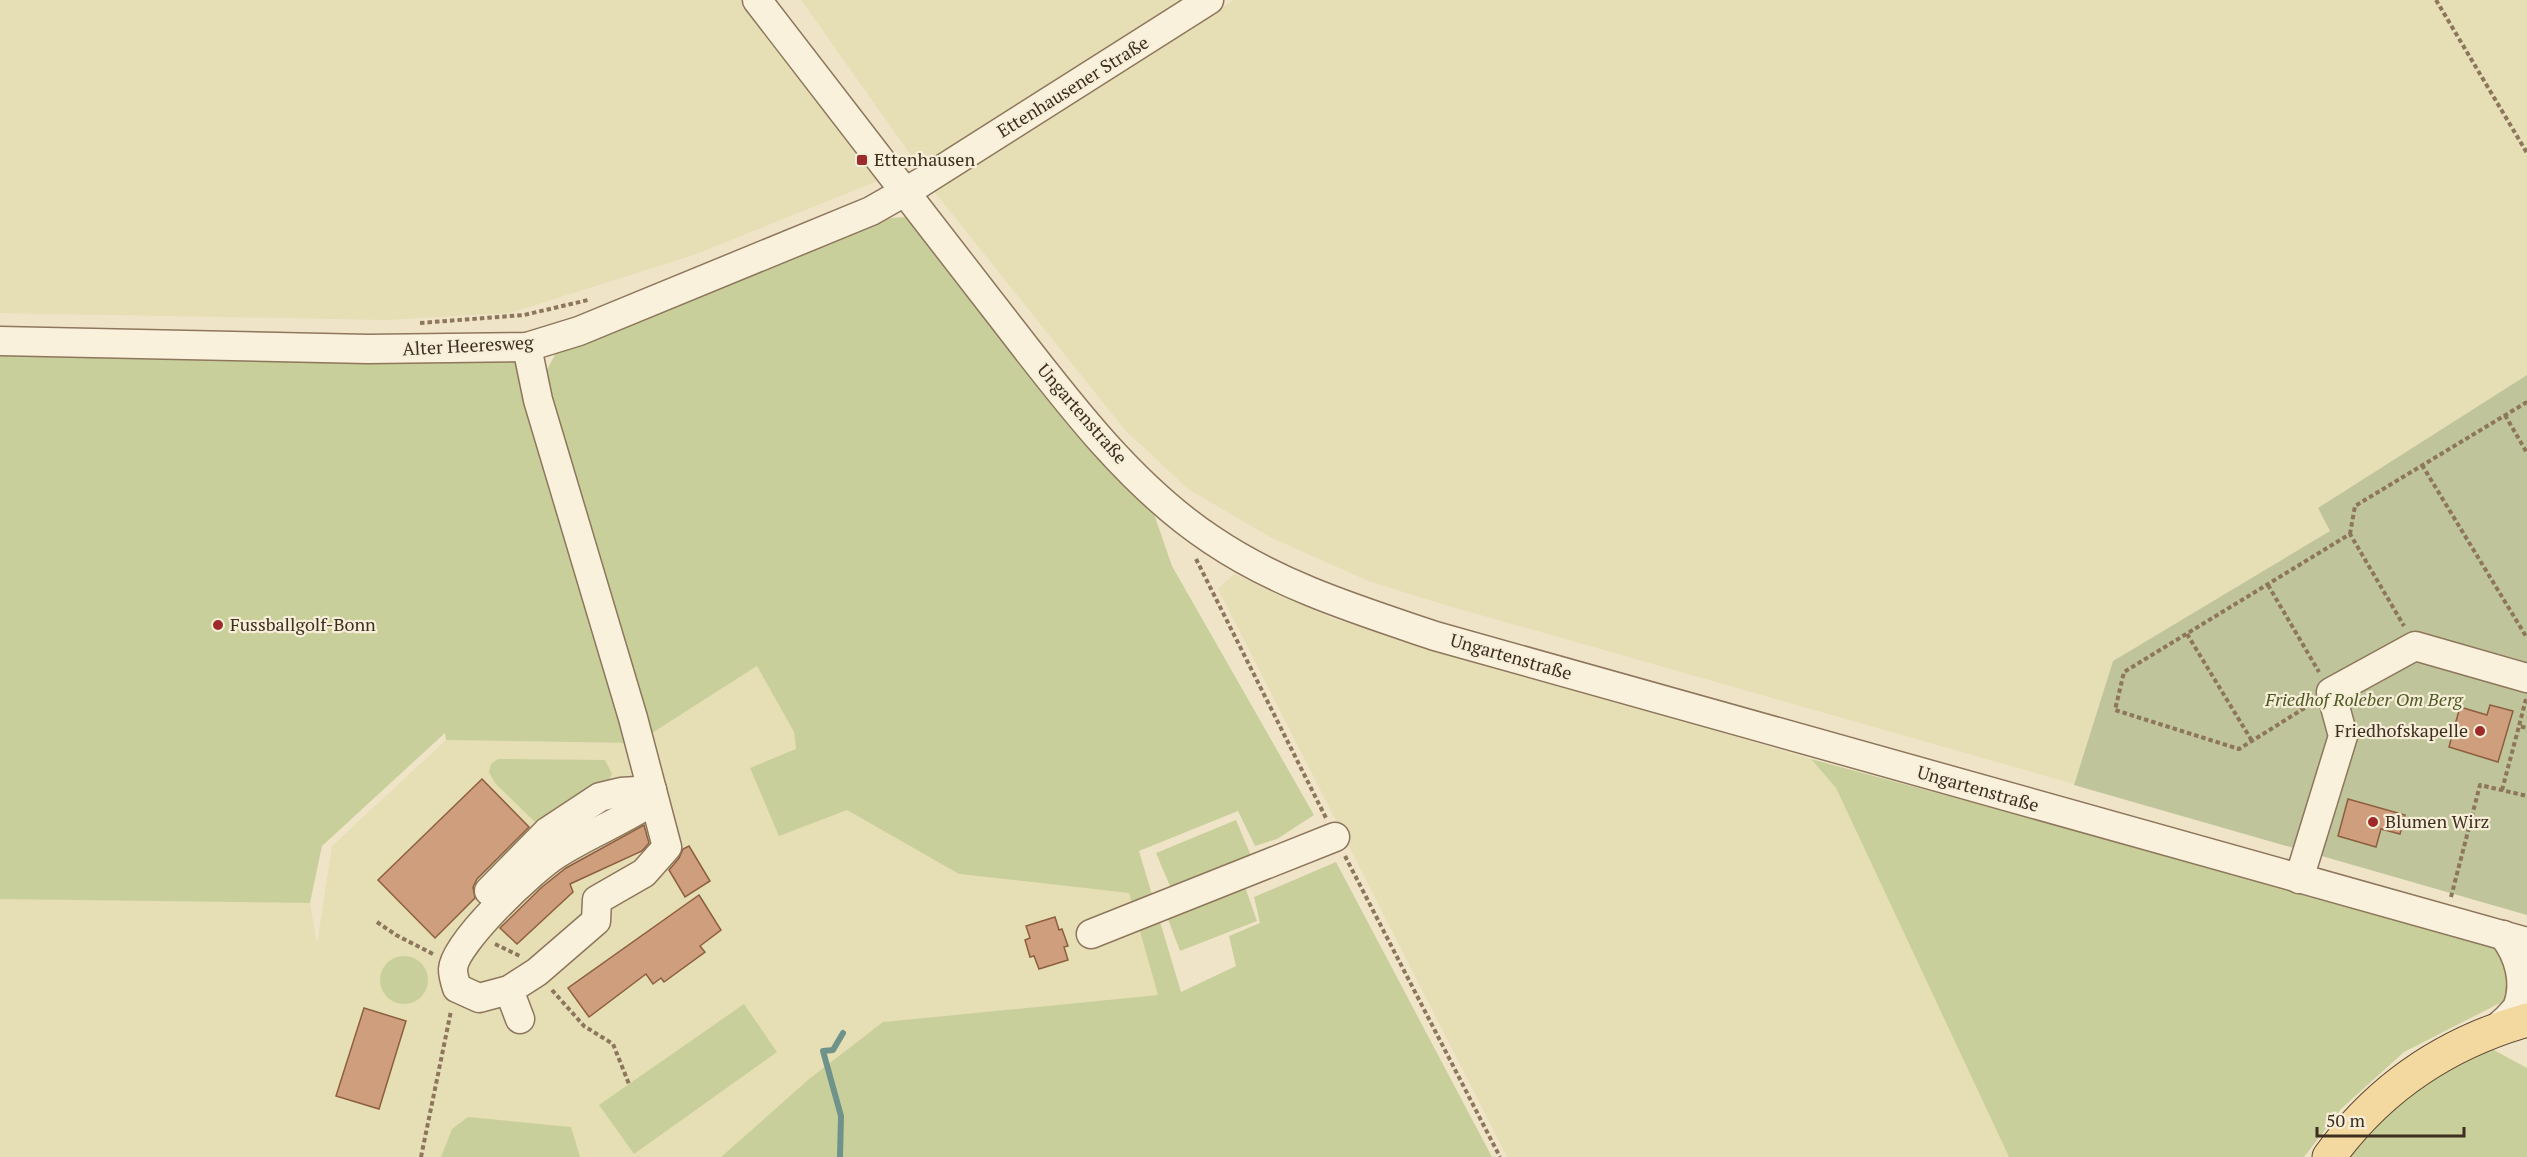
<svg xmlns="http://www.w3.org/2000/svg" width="2527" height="1157" font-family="'PT Serif',serif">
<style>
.farmland{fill:#e6deb5}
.green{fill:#c9cf9b}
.cemetery{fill:#bfc49a}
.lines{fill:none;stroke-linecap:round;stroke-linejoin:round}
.stream{stroke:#6f938a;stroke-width:6}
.building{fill:#cf9f7d;stroke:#8d5f41;stroke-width:1.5}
.minor-casing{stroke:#8d765c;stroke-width:31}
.major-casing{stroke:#5b4430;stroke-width:35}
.path{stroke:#8d765c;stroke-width:4;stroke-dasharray:4.5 3;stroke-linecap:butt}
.minor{stroke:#faf1dc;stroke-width:28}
.major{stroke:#f3d9a0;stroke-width:33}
.poi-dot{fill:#9e2a2b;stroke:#f7eed8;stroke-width:2}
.labels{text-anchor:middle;stroke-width:4.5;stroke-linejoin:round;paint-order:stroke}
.street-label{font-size:18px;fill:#3d2e20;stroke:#f7eed8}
.poi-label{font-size:18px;fill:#3d2e20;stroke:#f7eed8;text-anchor:start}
.park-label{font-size:18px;font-style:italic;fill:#4d5a26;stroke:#f7eed8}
</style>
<rect width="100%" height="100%" fill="#f0e4c8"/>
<g class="farmland">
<path d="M0,0h748l132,180 -186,75 -184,58 -123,7 -387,-7z"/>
<path d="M801,0h385l-266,168z"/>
<path d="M1234,0h1293v375l-209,133 12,23 -217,130 -39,123 -632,-180 -74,-23 -98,-44 -82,-48 -63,-59 -192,-240z"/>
<path d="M1234,574l97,44 480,141 25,29 173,369h-502l-289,-568z"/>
<path d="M757,666l37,66 2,17 51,61 112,64 170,19 29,102 -275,27 -74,57 -88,78h-721v-260l310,6 7,41 15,-98 114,-106 186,3 17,-8z"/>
</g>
<g class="green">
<path d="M906,217l197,244 51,53 18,52 142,249 -37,24 -22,7 -17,-35 -99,40 42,141 55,-26 -7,-30 31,-13 -6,-26 82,-35 156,295h-771l88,-78 74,-57 275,-27 -29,-102 -170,-19 -112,-64 -68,26 -29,-68 46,-19 -2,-17 -37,-66 -108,69 -107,-356 16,-30 24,-4 309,-127z"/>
<path d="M0,347l496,8 24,10 112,378 -186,-3 -1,-7 -123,113 -12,57 -310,-4z"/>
<path d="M498,759l107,1 7,14 -5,10 -69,41 -43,-42 -6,-11 2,-8z"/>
<path d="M1811,759l680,184 17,13 4,28 -8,17 -100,51 -63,57 -37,48h-295l-173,-369z"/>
<path d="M1236,820l16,38 -80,33 -16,-38z"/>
<path d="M1244,884l13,37 -77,30 -14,-37z"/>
<circle cx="404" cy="980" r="24"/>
<path d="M744,1004l33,48 -143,102 -35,-49z"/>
<path d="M2492,1049l35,19v89h-183l82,-82z"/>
<path d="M468,1117l103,10 9,30h-139l11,-28z"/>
</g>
<path class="cemetery" d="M2527,375v540l-453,-130 39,-124 217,-130 -12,-23z"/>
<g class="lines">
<path class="stream" d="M840,1157l1,-41 -18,-65 10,-1 10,-17"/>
</g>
<g class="building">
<path d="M2490,705l23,6 -15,51 -49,-15 11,-40 27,8z"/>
<path d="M482,779l47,48 -52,52 -4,8 2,11 -40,40 -57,-58z"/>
<path d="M2348,799l57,16 -5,19 -19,-5 -5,18 -38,-11z"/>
<path d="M644,825l5,18 -7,8 -72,33 3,8 -56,52 -17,-16 42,-41 24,-19z"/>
<path d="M689,846l21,35 -25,16 -16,-27 10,-12 4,-9z"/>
<path d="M699,895l22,35 -21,16 5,6 -41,30 -3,-4 -8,6 -7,-10 -57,43 -21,-29z"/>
<path d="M1055,917l4,13 3,-1 6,17 -4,1 4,13 -29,9 -5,-13 -4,1 -5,-17 5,-2 -4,-12z"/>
<path d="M364,1008l42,13 -27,88 -43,-13z"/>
</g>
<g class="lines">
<defs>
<g id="minor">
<path d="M757,0c77,101 156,202 234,303 64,82 133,179 221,237 68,46 146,70 223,96l1092,306"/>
<path d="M0,341l368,8 159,-2 52,-16 292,-120 51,-29 287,-182"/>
<path d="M527,347l11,53 95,318 34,129 -23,26 -47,27 -1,21 -59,51 -28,18 -30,8 -22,-10c-2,-6 -4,-13 -4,-19 1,-26 81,-101 104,-115 31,-20 66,-33 97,-54"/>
<path d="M2299,879l44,-143 -12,-44 84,-46 112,32"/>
<path d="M489,891l58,-59 53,-35 21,-5 31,-2"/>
<path d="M1091,934l244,-97"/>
<path d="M509,990l11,29"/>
<path d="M2497,1028c7,-6 14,-13 20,-20 10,-25 2,-53 -14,-73"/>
</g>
<path id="major" d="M2329,1157c50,-69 117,-114 198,-137"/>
</defs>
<use href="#minor" class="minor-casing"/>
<use href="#major" class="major-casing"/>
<g class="path">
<path d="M2436,0l91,153"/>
<path d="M420,323l104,-8 64,-15"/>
<path d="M2505,415l22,38"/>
<path d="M2422,465l105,173"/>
<path d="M2350,534l5,-28 172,-104"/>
<path d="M1196,559l130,259"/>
<path d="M2268,585l51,87"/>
<path d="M2187,634l65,107"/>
<path d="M2526,699l-7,27 8,2"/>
<path d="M2311,704l-72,45 -124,-39 9,-38 226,-138 54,92"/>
<path d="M2502,790l17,-64"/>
<path d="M1345,856l155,301"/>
<path d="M2451,897l29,-112 47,11"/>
<path d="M377,922l19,13 37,19"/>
<path d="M495,944l25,12"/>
<path d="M552,990l32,36 29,18 16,40"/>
<path d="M421,1157l30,-146"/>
</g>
<use href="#minor" class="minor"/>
<use href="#major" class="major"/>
</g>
<g class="poi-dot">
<rect x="856" y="154" width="12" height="12" rx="3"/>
<circle cx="218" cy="625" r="6"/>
<circle cx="2480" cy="731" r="6"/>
<circle cx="2373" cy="822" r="6"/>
</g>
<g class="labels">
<g class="street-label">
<text transform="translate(1073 87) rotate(-32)" y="6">Ettenhausener Straße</text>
<text transform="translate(468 346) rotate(-3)" y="6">Alter Heeresweg</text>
<text transform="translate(1082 414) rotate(49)" y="6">Ungartenstraße</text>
<text transform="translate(1511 657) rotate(16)" y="6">Ungartenstraße</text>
<text transform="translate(1978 789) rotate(16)" y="6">Ungartenstraße</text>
</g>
<g class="poi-label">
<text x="874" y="166">Ettenhausen</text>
<text x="230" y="631">Fussballgolf-Bonn</text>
<text x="2468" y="737" text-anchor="end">Friedhofskapelle</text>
<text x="2385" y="828">Blumen Wirz</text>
</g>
<g class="park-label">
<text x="2364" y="706">Friedhof Roleber Om Berg</text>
</g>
</g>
<path d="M2317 1127v9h147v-9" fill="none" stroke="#3d2e20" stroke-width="3"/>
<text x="2326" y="1127" font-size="18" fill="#3d2e20" stroke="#f7eed8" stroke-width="4.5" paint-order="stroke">50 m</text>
</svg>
